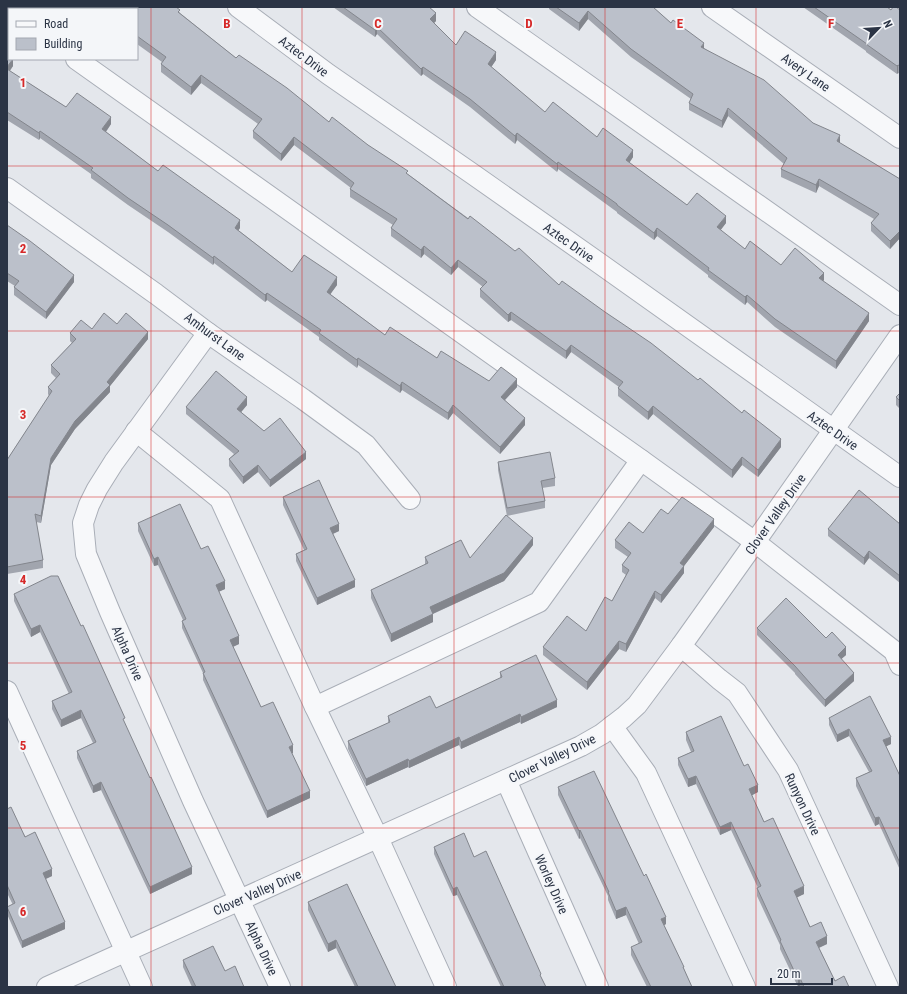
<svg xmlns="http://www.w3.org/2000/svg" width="907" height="994" font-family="'Roboto Condensed',sans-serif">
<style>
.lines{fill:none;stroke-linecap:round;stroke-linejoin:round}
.minor-casing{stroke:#a9aeb7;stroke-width:22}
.minor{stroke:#f7f8fa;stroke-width:20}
.wall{fill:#a1a5ae}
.shaded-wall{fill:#83868d}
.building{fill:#bbc0ca;stroke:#83868d}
.grid{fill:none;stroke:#d62828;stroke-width:1;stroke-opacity:0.55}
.labels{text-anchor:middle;stroke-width:4;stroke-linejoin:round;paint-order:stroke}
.street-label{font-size:13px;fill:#2b3445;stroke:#f4f6f9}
.grid-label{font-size:13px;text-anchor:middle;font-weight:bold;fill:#d62828;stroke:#f4f6f9;stroke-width:4;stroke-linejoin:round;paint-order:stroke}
</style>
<rect width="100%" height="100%" fill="#e4e7ec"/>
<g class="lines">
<defs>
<g id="minor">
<path d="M238,7l90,67 146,101 125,88 301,214"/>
<path d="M477,7l423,298"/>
<path d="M712,7l188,131"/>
<path d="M7,10l2,1"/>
<path d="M76,59l565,401 114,82 139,109 6,14"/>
<path d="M7,188l149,106 52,39 95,66 63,46 44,54"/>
<path d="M208,333l-94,129 -17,27 -8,16 -6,18 3,31 24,58 83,189 87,186"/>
<path d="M136,431l84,68 95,208"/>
<path d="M681,646l38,33 18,14 51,77 100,217"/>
<path d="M7,691l135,296"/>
<path d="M612,726l34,47 99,214"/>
<path d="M506,780l92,207"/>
<path d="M47,987l534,-241 21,-12 22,-17 13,-12 44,-59 74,-104 145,-207"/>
<path d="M446,987l-68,-149 -63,-131 224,-105 102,-142"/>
</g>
</defs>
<use href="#minor" class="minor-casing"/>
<use href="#minor" class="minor"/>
</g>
<g class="wall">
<path d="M99,7h77l4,6 56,45 93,64 39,23 413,302 -23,30 -16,-12 -10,13 -79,-64 -5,6 -30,-24v-8l1,-1 -48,-35 -5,7 -55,-39 -3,2 -28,-25v-8l3,-2 -25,-20 -7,8 -27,-21 -3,4 -30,-22v-8l2,-3 -43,-28v-8l1,-1 -57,-43 -13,16 -28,-23v-7l5,-7 -57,-41 -10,12 -30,-23v-8l1,-2 -25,-18v-35h-36z"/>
<path d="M333,7h96l7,14 -2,2 22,22 40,15 -5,7 54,45 52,25 36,20 -4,6 58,42 39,18 -6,7 25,19 36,16 43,15 -1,1 46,40 -33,48 -61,-42 -28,-25 -2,3 -37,-28v-2l-51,-39 -3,4 -37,-27v-1l-59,-43 -1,3 -40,-32 -2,4 -45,-37 -47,-33 -2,2 -44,-42 -2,3z"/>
<path d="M549,7h104l18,16 33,25 109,75 26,20 61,36v59l-10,11 -19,-18v-8l3,-4 -55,-33 -3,7 -35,-16v-8l3,-5 -56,-48 -6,12 -33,-18v-7l2,-4 -60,-42 -43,-38 -9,12 -30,-22z"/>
<path d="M803,7h84l4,3h9v64l-2,-1 -1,1 -31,-22v-1z"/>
<path d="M7,54l6,12 -3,5 56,36 45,17 -5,8 52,39 82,57 -2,2 54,42 45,13 -7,9 55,41 104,46 28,6 -12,13 20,25 -25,29 -47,-41 -5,7 -46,-30 -2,3 -42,-28 -1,3 -38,-28v-3l-52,-37 -2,2 -51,-39 -1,2 -45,-33 -40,-27 -37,-27v-4l-51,-36 -1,2 -32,-20z"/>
<path d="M7,225l67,57 -28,37 -32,-24v-8l1,-1 -8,-5z"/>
<path d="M117,324l31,15 -38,47v6l-35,37 -24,36 -10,58 -5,-1 7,38v8l-36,6v-114l42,-64 -1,-2v-7l8,-9 -5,-5v-8l21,-22 -2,-2v-8z"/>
<path d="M900,393v16l-4,-4v-8z"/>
<path d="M247,405l-6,7 23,19 42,28 -36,28 -12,-15 -15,12 -14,-18v-7l5,-5 -48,-40v-7z"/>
<path d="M498,462l57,16v8l-13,2 3,13v7l-38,8 -9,-46z"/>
<path d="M283,497l56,34 -6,3 22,53 -38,18 -21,-44v-7l8,-4 -21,-45z"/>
<path d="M668,514l46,13 -30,39v7l-23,30 -6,-5 -29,54 -7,-3 -32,41 -44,-35v-8l43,-16 26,-30 14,-26 -4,-3v-7l6,-8 -13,-9v-8l28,-7z"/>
<path d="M138,523l63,26 24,40 -7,3 21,52 -6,3 28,60 32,46h-1l18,45 -43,20 -64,-138v-7l-21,-45v-7l1,-1 -25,-55 -4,1 -16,-35z"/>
<path d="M900,524v59l-31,-25 -5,7 -36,-29v-7z"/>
<path d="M533,545l-29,36 -71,33v8l-42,20 -20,-44v-8l54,-25v-8l45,1z"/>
<path d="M14,594l111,130 67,150 -42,20 -49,-104 -8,3 -16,-35v-7l16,-8 -12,-25 -20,9 -9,-18v-8l17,-7 -29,-62 -9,5 -17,-36z"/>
<path d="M757,628l69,10 20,17 -5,4 13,22 -29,26 -30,-33v-1l-38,-38z"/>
<path d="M500,672l57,35 -36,17 -1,-2 -59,27 -2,-4 -50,23 -1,-1 -42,19 -18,-37v-8l40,-18v-7l48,-8 64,-29z"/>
<path d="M829,718l62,26 -5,2 14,30v94l-21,-46 -4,2 -19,-40v-8l13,-6 -20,-36 -12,6 -8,-17z"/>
<path d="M686,732l58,34 14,26 -7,3 13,27 40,72 -8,3 14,30 17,17 -8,4 16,33 14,6h-48l-1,-1 -2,1 -18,-38v-4l-23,-49v-8h1l-27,-58 -11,5 -24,-51 -8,3 -10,-22v-7l13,-6 -5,-12z"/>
<path d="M558,787l108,137 -2,1 28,62h-45l-16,-32v-8l8,-3 -13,-29 -10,4 -8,-19v-4l-28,-58 -1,1 -21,-44z"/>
<path d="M7,809l45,67 -6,3 19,50 -43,19 -15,-34v-7l6,-2 -6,-12z"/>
<path d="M434,847l40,10 67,120 5,10h-45l-44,-92 -4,1 -19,-42z"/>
<path d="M308,902l88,85h-41l-19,-39 -8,4 -20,-42z"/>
<path d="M183,960l42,11 19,16h-52l-9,-20z"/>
</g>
<g class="shaded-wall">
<path d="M588,11v8l-9,12v-8z"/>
<path d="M436,13v8l-6,6v-8z"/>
<path d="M377,27v7l-2,3v-7z"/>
<path d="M704,43v7l-3,-3z"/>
<path d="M496,52v8l-8,12v-8z"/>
<path d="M13,59v7l-6,8v-7z"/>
<path d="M898,65v8l-1,1v-8z"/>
<path d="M423,67v7l-2,2v-7z"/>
<path d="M201,75v8l-10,12v-8z"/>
<path d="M728,108v8l-6,12v-7z"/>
<path d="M111,117v7l-9,13v-8z"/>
<path d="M40,131v7l-1,2v-7z"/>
<path d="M517,133v7l-2,4v-8z"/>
<path d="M840,135v8l-3,6v-8z"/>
<path d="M294,137v8l-13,16v-7z"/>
<path d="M633,150v7l-7,11v-8z"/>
<path d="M558,162v7l-1,3v-8z"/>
<path d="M819,179v7l-3,7v-8z"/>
<path d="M726,216v7l-9,12v-8z"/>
<path d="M240,220v8l-5,7v-7z"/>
<path d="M657,228v8l-3,4v-7z"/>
<path d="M900,231v7l-10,11v-8z"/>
<path d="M424,246v8l-3,4v-8z"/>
<path d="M214,256v7l-1,2v-7z"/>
<path d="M458,260v7l-7,8v-7z"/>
<path d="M824,273v7l-5,6v-8z"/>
<path d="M74,275v7l-28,37v-7z"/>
<path d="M337,277v8l-10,14v-7z"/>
<path d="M267,293v7l-2,2v-7z"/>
<path d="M747,295v7l-2,3v-8z"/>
<path d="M511,312v8l-3,2v-7z"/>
<path d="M869,313v8l-33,48v-8z"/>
<path d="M148,332v7l-38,47v6l-35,37 -24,36 -10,58v-7l10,-58 24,-37z"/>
<path d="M571,345v7l-5,7v-8z"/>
<path d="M358,358v7l-1,3v-8z"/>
<path d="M517,379v8l-16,17v-7z"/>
<path d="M402,382v8l-2,3v-7z"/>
<path d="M247,397v8l-10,12v-8z"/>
<path d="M453,405v8l-5,7v-7z"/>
<path d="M653,406v8l-5,6v-8z"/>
<path d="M525,418v7l-25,29v-7z"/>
<path d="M781,439v8l-23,30v-7z"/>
<path d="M306,452v7l-36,28v-7z"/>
<path d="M742,457v8l-10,13v-8z"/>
<path d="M258,465v7l-15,12v-7z"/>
<path d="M714,519v8l-30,39v7l-23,30v-8l19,-32z"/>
<path d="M339,524v7l-9,4v-7z"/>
<path d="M533,538v7l-29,36 -74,34v-8z"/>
<path d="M869,551v7l-5,7v-7z"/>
<path d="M158,557v8l-4,1v-7z"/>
<path d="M355,580v7l-38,18v-7z"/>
<path d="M225,581v8l-9,4v-8z"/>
<path d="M655,591v7l-29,54v-8z"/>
<path d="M433,614v8l-42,20v-8z"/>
<path d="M40,625v7l-9,5v-8z"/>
<path d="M239,636v8l-9,4v-8z"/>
<path d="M619,641v8l-32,41v-8z"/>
<path d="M846,647v8l-8,7v-7z"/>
<path d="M854,673v8l-29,26v-7z"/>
<path d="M557,700v7l-36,17v-7z"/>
<path d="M81,710v8l-20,9v-7z"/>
<path d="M520,714v8l-59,27v-7z"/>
<path d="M849,729v7l-12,6v-7z"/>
<path d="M459,737v8l-50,23v-7z"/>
<path d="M891,737v7l-8,4v-8z"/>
<path d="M293,745v8l-4,1v-7z"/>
<path d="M408,759v8l-42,19v-7z"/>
<path d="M696,776v8l-8,3v-8z"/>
<path d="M101,782v8l-8,3v-7z"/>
<path d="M758,785v7l-9,5v-8z"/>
<path d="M310,791v7l-43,20v-7z"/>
<path d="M879,817v7l-4,2v-8z"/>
<path d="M731,822v8l-11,5v-8z"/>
<path d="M580,830v8l-1,1v-8z"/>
<path d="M192,867v7l-42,20v-7z"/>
<path d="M52,869v7l-9,4v-7z"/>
<path d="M804,886v8l-10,5v-8z"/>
<path d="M457,887v8l-4,1v-7z"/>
<path d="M626,907v8l-10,4v-8z"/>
<path d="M666,917v7l-5,3v-8z"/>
<path d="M65,922v7l-43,19v-7z"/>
<path d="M827,936v8l-11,5v-7z"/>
<path d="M336,940v8l-8,4v-8z"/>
<path d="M800,978v8l-2,1v-8z"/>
</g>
<g class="building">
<path d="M108,7h68l4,3 -2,2 58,46 3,-3 48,33 42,34 3,-5 36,28 40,26 -2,2 62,46 2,-3 45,35 4,-3 40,37 3,-4 43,31 46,31 47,37 2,-2 42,35 2,-3 37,29 -23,31 -16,-13 -10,13 -79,-64 -5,6 -30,-24 5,-6 -52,-37 -5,6 -55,-39 -3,3 -28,-26 7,-7 -29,-22 -7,8 -27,-22 -3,4 -30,-22 6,-9 -47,-30 4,-6 -60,-46 -13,17 -28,-23 9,-12 -61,-44 -10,12 -30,-23 5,-7 -29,-21v-27h-26z"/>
<path d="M343,7h86l7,6 -6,6 26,26 9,-14 31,21 -8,12 57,48 8,-10 44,35 6,-9 30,22 -7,10 61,45 10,-12 29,23 -9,11 28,22 5,-8 31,24 14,-17 29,25 -5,5 50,35 -33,48 -61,-42 -28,-24 -2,2 -37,-27 1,-2 -52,-40 -3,5 -37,-28v-1l-59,-42 -1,2 -40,-31 -2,3 -45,-37 -47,-32 -2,2 -44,-42 -2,3z"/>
<path d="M556,7h97l18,16 2,-3 31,23 -3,4 63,33 49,43 27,12 -3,6 63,38v52l-10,10 -19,-18 8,-9 -60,-35 -3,6 -35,-16 6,-11 -59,-50 -6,13 -33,-18 4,-9 -62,-45 -43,-38 -9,12z"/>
<path d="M814,7h73l4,3 2,-3h3l4,3v56l-2,-1 -1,1 -31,-22h1z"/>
<path d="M7,54l2,2v3h4l-6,8z"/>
<path d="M7,69l59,38 11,-14 34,24 -9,12 56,42 5,-6 77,55 -5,8 57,44 12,-17 33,22 -10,15 58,43 5,-8 47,31 4,-7 48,30 12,-14 16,12 -16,18 24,21 -25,29 -47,-42 -5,8 -46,-31 -2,4 -42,-28 -1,2 -38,-27 2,-3 -54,-37 -2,2 -51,-39 -1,2 -45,-33 -40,-27 -37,-28 2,-2 -53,-37 -1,2 -32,-21z"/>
<path d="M7,225l23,16 44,34 -28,37 -32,-25 5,-6 -12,-8z"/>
<path d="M104,313l13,11 9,-11 22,19 -41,50 3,3 -35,36 -24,37 -10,58 -6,-2 8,46 -36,7v-107l45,-69 -4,-4 12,-13 -9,-9 25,-26 -6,-6 11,-13 11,9z"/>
<path d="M216,371l31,26 -10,12 27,22 16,-13 26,34 -36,28 -12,-15 -15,12 -14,-18 10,-8 -53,-44z"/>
<path d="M900,393v8l-4,-4z"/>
<path d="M550,452l5,26 -14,3 4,20 -38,7 -9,-46z"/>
<path d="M319,480l20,44 -9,4 25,52 -38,18 -21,-44 11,-5 -24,-52z"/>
<path d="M859,490l41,34v52l-31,-25 -5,7 -36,-29z"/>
<path d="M682,497l32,22 -34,44 4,3 -23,29 -6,-4 -29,53 -7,-3 -32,41 -44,-35 24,-31 19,15 19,-34 7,4 17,-31 -7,-5 9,-12 -16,-13 14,-18 14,11 18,-24 7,5z"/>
<path d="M180,504l21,45 7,-3 17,35 -9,4 23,51 -9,4 31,67 12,-5 20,43 -4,2 21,44 -43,20 -64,-138 2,-1 -23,-51 4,-2 -28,-62 -4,2 -16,-36z"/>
<path d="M506,515l27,23 -29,35 -74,34 3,7 -42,20 -20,-44 57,-27 -3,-6 36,-17 9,18z"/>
<path d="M51,576h7l23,50 2,-1 42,93 -2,1 27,59 1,-1 41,90 -42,20 -49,-105 -8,4 -16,-35 19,-9 -15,-32 -20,10 -9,-19 20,-9 -32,-67 -9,4 -17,-35z"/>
<path d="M786,598l40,40 6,-6 14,15 -8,8 16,18 -29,27 -30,-34 -38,-38z"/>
<path d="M536,655l21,45 -36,17 -1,-3 -59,28 -2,-5 -50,24 -1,-2 -42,20 -18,-38 42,-19 -2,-6 42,-20 6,12 66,-31 -2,-5z"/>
<path d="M870,696l21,41 -8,3 17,36v87l-21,-46 -4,1 -19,-40 16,-7 -23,-42 -12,6 -8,-17z"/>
<path d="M721,716l23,50 4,-2 10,21 -9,4 15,33 9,-4 31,68 -10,5 16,36 11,-5 6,14 -11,6 19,39 9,-5 5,11h-45l-4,-9 -2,1 -18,-38 1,-1 -24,-52 4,-2 -30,-64 -11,5 -24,-51 -8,3 -10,-21 16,-7 -8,-19z"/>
<path d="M594,771l50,105 2,-2 20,43 -5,2 23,48h-1l9,20h-41l-20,-40 11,-5 -16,-35 -10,4 -8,-19h1l-29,-62 -1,1 -21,-44z"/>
<path d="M11,807l14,30 10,-5 17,37 -9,4 22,49 -43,19 -15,-34 8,-4 -8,-18v-76z"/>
<path d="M464,833l10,24 12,-6 55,123 -1,1 6,12h-42l-47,-100 -4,2 -19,-42z"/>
<path d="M347,884l49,103h-38l-22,-47 -8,4 -20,-42z"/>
<path d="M213,946l12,25 10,-5 9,21h-48l-13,-27z"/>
</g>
<path class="grid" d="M151,7v980M302,7v980M454,7v980M605,7v980M756,7v980M7,166h893M7,331h893M7,497h893M7,663h893M7,828h893"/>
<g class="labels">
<g class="street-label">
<text transform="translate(304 56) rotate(37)" y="5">Aztec Drive</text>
<text transform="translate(806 72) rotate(35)" y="5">Avery Lane</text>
<text transform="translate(569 242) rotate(35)" y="5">Aztec Drive</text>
<text transform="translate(215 336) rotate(36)" y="5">Amhurst Lane</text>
<text transform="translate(833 430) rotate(35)" y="5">Aztec Drive</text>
<text transform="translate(775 514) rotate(-55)" y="5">Clover Valley Drive</text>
<text transform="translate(128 653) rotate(66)" y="5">Alpha Drive</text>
<text transform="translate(552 758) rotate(-26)" y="5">Clover Valley Drive</text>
<text transform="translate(803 804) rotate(65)" y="5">Runyon Drive</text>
<text transform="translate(552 884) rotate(66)" y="5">Worley Drive</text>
<text transform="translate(257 892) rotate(-24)" y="5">Clover Valley Drive</text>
<text transform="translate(262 948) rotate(65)" y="5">Alpha Drive</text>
</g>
</g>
<g class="grid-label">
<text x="227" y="28">B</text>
<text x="378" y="28">C</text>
<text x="529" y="28">D</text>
<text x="680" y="28">E</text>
<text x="831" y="28">F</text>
<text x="23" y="87">1</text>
<text x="23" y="253">2</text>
<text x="23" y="419">3</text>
<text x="23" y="584">4</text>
<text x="23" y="750">5</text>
<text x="23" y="916">6</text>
</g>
<rect width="907" height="994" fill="none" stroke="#2b3445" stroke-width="16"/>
<rect x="8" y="8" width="130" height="52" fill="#f4f6f9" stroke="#a4a8b1"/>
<rect x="16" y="21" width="20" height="6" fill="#f7f8fa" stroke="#a4a8b1"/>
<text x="44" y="28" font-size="12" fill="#2b3445">Road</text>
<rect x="16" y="38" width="20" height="12" fill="#bbc0ca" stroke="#a4a8b1"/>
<text x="44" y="48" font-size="12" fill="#2b3445">Building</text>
<g transform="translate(879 28) rotate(65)" stroke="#f4f6f9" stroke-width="3" paint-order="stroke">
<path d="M0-3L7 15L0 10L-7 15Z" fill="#2b3445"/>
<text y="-6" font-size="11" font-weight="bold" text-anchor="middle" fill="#2b3445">N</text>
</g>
<path d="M771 978v6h61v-6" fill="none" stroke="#2b3445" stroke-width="2"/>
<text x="777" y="978" font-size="12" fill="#2b3445" stroke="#f4f6f9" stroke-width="3" paint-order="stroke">20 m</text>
</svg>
